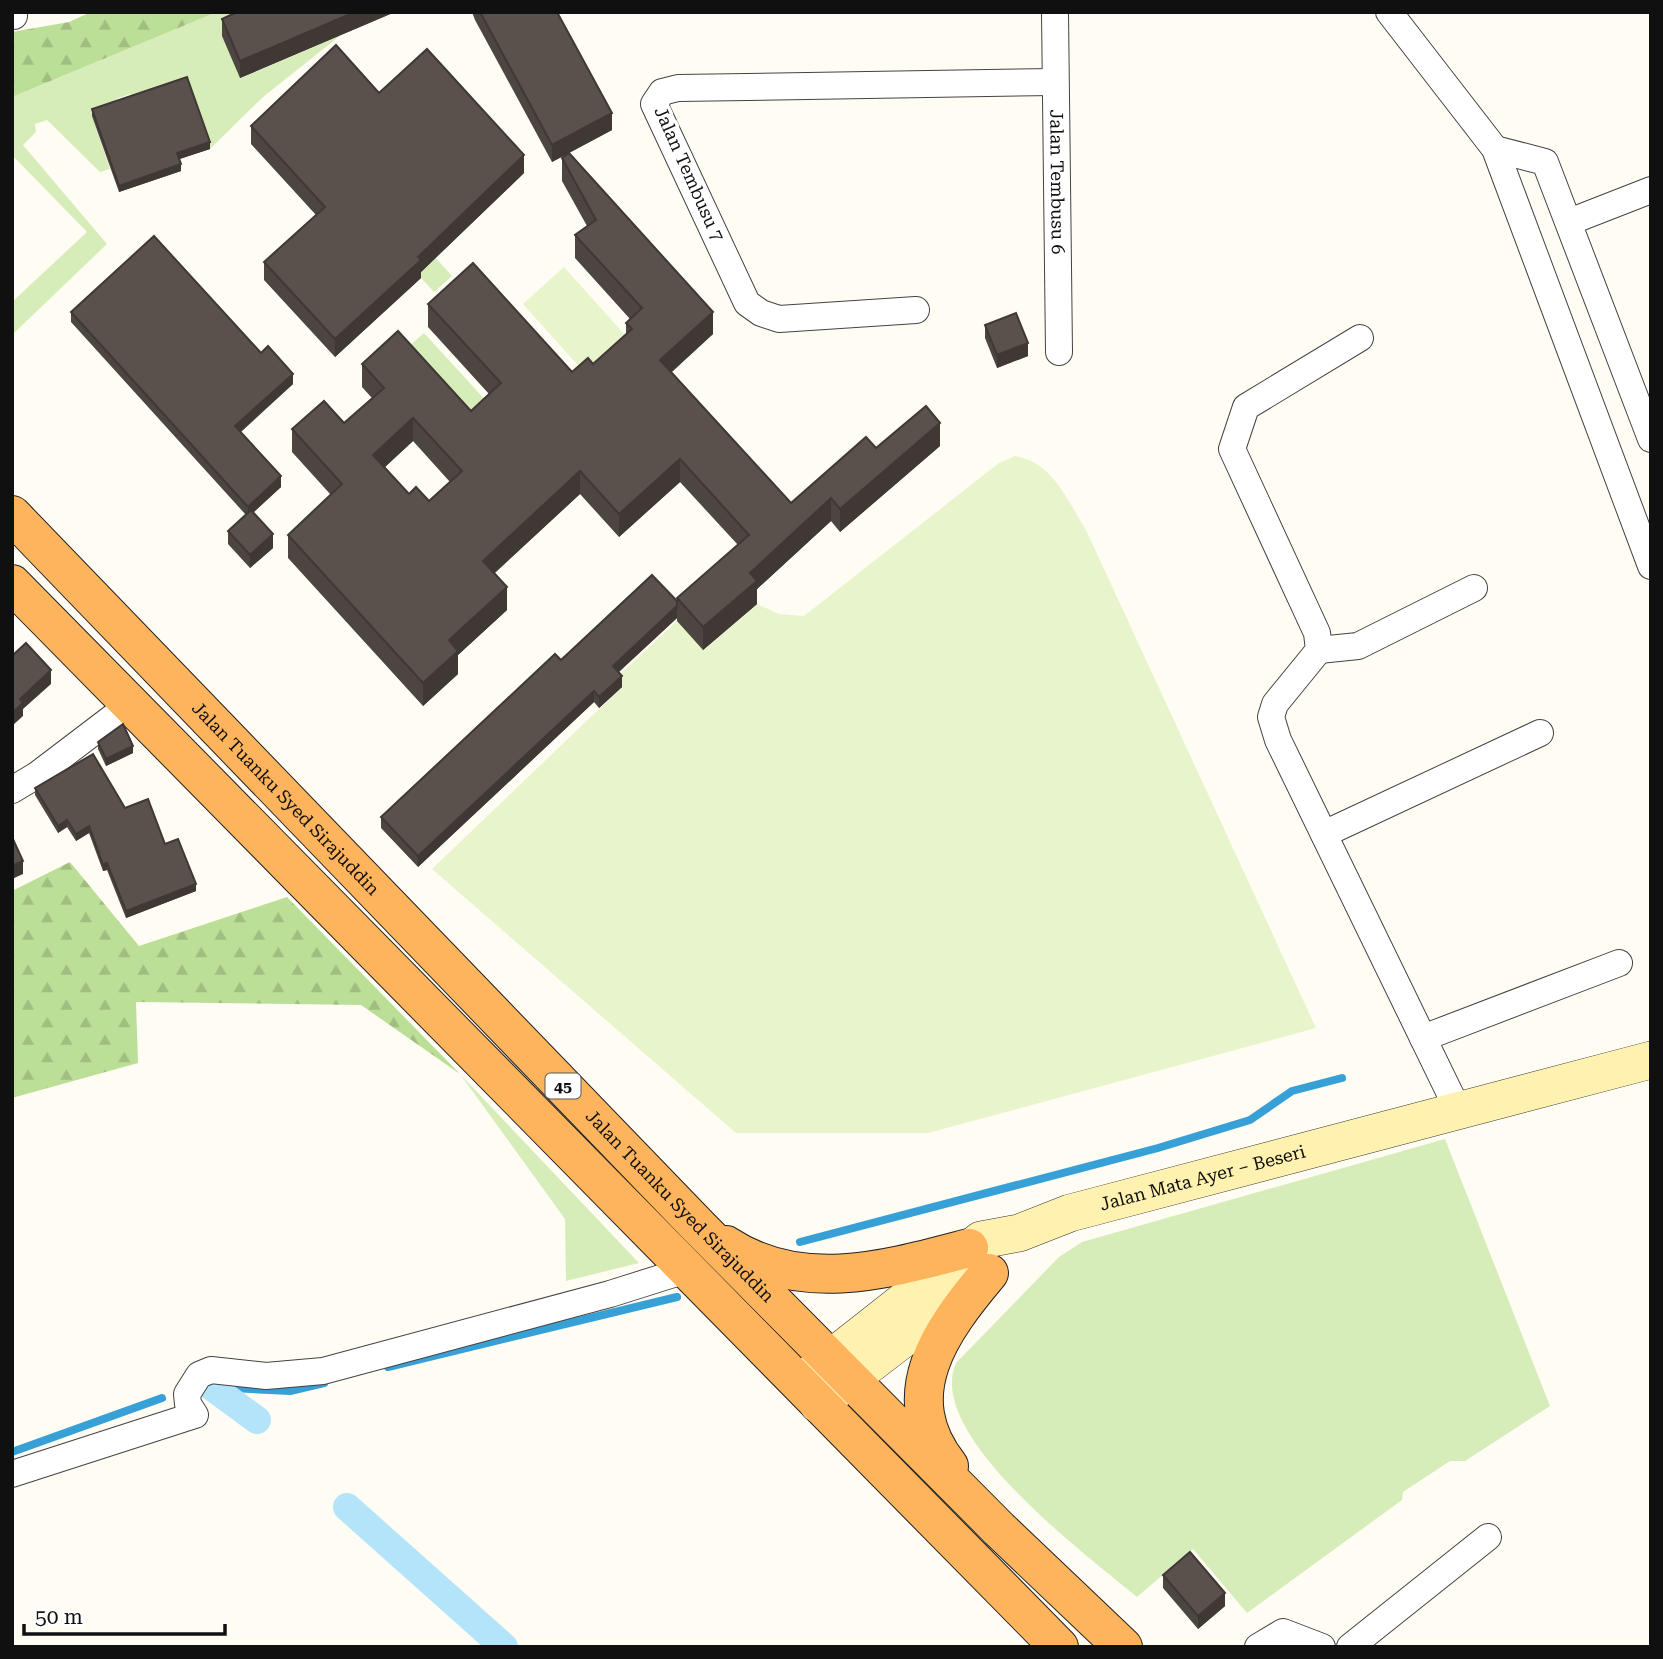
<svg xmlns="http://www.w3.org/2000/svg" width="1663" height="1659" font-family="'Roboto Serif',serif">
<style>
.grass{fill:#d7edb9}
.forest{fill:url(#forest-firs)}
.pitch{fill:#e8f4cc}
.lines{fill:none;stroke-linecap:round;stroke-linejoin:round}
.stream{stroke:#36a0d7;stroke-width:8}
.canal{stroke:#b4e4fa;stroke-width:28}
.minor-casing{stroke:#434343;stroke-width:28}
.secondary-casing{stroke:#323232;stroke-width:38}
.trunk-casing{stroke:#212121;stroke-width:40}
.minor{stroke:#fff;stroke-width:26}
.secondary{stroke:#fff1af;stroke-width:37}
.trunk{stroke:#feb45c;stroke-width:38}
.wall{fill:#4d4541;fill-rule:evenodd}
.shaded-wall{fill:#3f3835}
.building{fill:#5a504c;stroke:#3f3835;stroke-width:2;fill-rule:evenodd}
.labels{text-anchor:middle;stroke-width:7;stroke-linejoin:round;paint-order:stroke}
.shield{fill:#fff;stroke:#585858;stroke-width:2}
.shield-label{font-size:16px;font-weight:bold;fill:#101010}
.street-label{font-size:18px;fill:#101010;stroke:#fff}
</style>
<defs>
<pattern id="forest-firs" width="22" height="20" patternUnits="userSpaceOnUse" patternTransform="scale(1.75)"><rect width="22" height="20" fill="#bcdf97"/><path d="M5 1l3.5 6h-7zM16 11l3.5 6h-7z" fill="#a1be81"/></pattern>
</defs>
<rect width="100%" height="100%" fill="#fffcf4"/>
<g class="grass">
<path d="M217,12h61l-37,66 100,-43 -78,62 -53,52 -77,-48 -3,-7 -14,5 2,8 -26,8 18,54 -10,3 -53,-52 -12,4 1,8 -13,13 84,99 -95,91v-33l75,-70 -75,-77v-58z"/>
<path d="M370,185l82,91 -18,16 -84,-91z"/>
<path d="M424,333l64,70 -24,22 -65,-70z"/>
<path d="M460,1074l179,189 -73,18 -1,-62z"/>
<path d="M1445,1139l105,267 -85,55h-15l-47,31 -1,8 -155,113 -54,-64 -56,48c-49,-41 -213,-162 -181,-234l103,-106 23,-15z"/>
</g>
<g class="forest">
<path d="M91,12h126l-205,85v-65l57,-10z"/>
<path d="M70,862l69,84 148,-49 173,177 -99,-69 -225,-3 2,61 -126,35v-207z"/>
</g>
<g class="pitch">
<path d="M564,267l61,68 -41,37 -61,-68z"/>
<path d="M1015,456c38,6 52,44 71,74l230,498 -388,105h-192l-304,-264 190,-182 -7,-8 62,-58 26,29 54,-46 22,10 25,2 195,-153z"/>
</g>
<g class="lines">
<g class="stream">
<path d="M800,1242l358,-94 92,-28 42,-29 50,-13"/>
<path d="M388,1367l289,-70"/>
<path d="M212,1387l78,4 34,-8"/>
<path d="M12,1452l150,-54"/>
</g>
<g class="canal">
<path d="M212,1387l45,33"/>
<path d="M347,1507l157,140"/>
</g>
<defs>
<g id="minor">
<path id="s1" d="M1055,12l4,340"/>
<path d="M1389,12l106,137 156,417"/>
<path d="M12,13l2,3"/>
<path d="M1495,149l50,13 106,277"/>
<path d="M1569,222l82,-32"/>
<path d="M916,310l-137,9 -18,-6 -14,-10 -93,-199 8,-12 16,-4 376,-6"/>
<path d="M1360,338l-114,69 -14,42 85,184 2,17 -44,54 -4,13 7,23 180,370"/>
<path d="M1319,650l39,-4 116,-58"/>
<path d="M12,790l25,-15 92,-70"/>
<path d="M1324,834l216,-101"/>
<path d="M1423,1038l196,-75"/>
<path d="M12,1474l183,-59 -7,-11 -1,-10 12,-19 12,-5 55,6 57,-5 287,-77 76,-24"/>
<path d="M1258,1647l25,-15 39,15"/>
<path d="M1350,1647l138,-110"/>
</g>
<g id="secondary">
<path id="s2" d="M807,1377l174,-137 38,-7 51,-20 581,-153"/>
<path d="M818,1404l154,-118"/>
</g>
<g id="trunk">
<path id="s3" d="M12,515l686,711 301,303 124,118"/>
<path d="M12,584l1047,1063"/>
<path d="M726,1245c76,50 163,24 243,3"/>
<path d="M949,1466c-56,-71 -8,-136 40,-193"/>
</g>
</defs>
<use href="#minor" class="minor-casing"/>
<use href="#secondary" class="secondary-casing"/>
<use href="#trunk" class="trunk-casing"/>
<use href="#minor" class="minor"/>
<use href="#secondary" class="secondary"/>
<use href="#trunk" class="trunk"/>
</g>
<g class="wall">
<path d="M237,12h158l-155,66 -18,-42v-17z"/>
<path d="M472,12h85l55,118 -60,32 -77,-142z"/>
<path d="M379,93l145,80 -103,99v6l-86,79 -71,-77v-18l52,-47 -65,-71v-18z"/>
<path d="M92,109l118,40 -31,10 2,12 -62,21 -27,-76z"/>
<path d="M562,158l151,176 -42,38 120,131 85,-55 64,-2 -100,86 -9,-11 -74,68v15l-54,46 -26,-29v-3l-58,54 3,15 -23,21 -5,-6 -176,165 -37,-39v-11l180,-157 116,-59v-3l61,-53 -58,-63 -61,55 -39,-43 -86,79 13,37 -49,45v19l-35,32 -135,-148v-23l43,-40 -39,-43v-23l52,-6 28,-25 -10,-11v-23l109,47 18,-17 -61,-67v-23l144,68 21,-8 33,-30v-11l4,-4 -55,-61v-23l12,-9 -25,-45zM413,441l37,41 -21,19 -20,-7 -24,-27z"/>
<path d="M71,312l222,72 -52,48 40,55 -28,26 20,35 -23,20 -22,-24v-13l18,-16 -175,-193z"/>
<path d="M985,325l43,31 -31,12 -12,-30z"/>
<path d="M98,742l35,11 -27,13 -8,-17z"/>
<path d="M35,788l90,20 40,36 31,47 -70,27 -19,-48 -4,1 -14,-38 -13,8 -9,-14 -9,6 -23,-38z"/>
<path d="M1163,1575l62,31 -27,23 -35,-41z"/>
</g>
<g class="shaded-wall">
<path d="M355,12h40l-155,66v-17z"/>
<path d="M612,113v17l-60,32v-17z"/>
<path d="M210,142v7l-33,11v-7z"/>
<path d="M524,155v18l-103,99v6l-86,79v-18l83,-82z"/>
<path d="M181,164v7l-62,21v-6z"/>
<path d="M713,312v22l-53,49v-23z"/>
<path d="M1028,343v13l-31,12v-13z"/>
<path d="M293,374v10l-58,52v-10z"/>
<path d="M413,418v23l-40,37v-23z"/>
<path d="M940,423v23l-100,86v-23z"/>
<path d="M680,459v23l-61,55v-23z"/>
<path d="M580,471v23l-97,90v-23z"/>
<path d="M281,476v11l-33,30v-10z"/>
<path d="M831,498v23l-74,68v15l-54,46v-23l47,-54z"/>
<path d="M273,534v14l-23,20v-13z"/>
<path d="M507,587v23l-49,45v19l-35,32v-23l26,-43z"/>
<path d="M677,606v12l-64,59v-11z"/>
<path d="M51,670v14l-28,25v7l-11,10v-13l8,-14z"/>
<path d="M622,676v11l-23,21v-11z"/>
<path d="M594,691v11l-176,165v-11z"/>
<path d="M133,746v7l-27,13v-7z"/>
<path d="M67,820v7l-9,6v-7z"/>
<path d="M89,826v7l-13,8v-7z"/>
<path d="M23,861v13l-11,5v-13z"/>
<path d="M107,863v7l-4,1v-6z"/>
<path d="M196,884v7l-70,27v-7z"/>
<path d="M1225,1593v13l-27,23v-13z"/>
</g>
<g class="building">
<path d="M237,12h118l-115,49 -18,-42z"/>
<path d="M480,12h77l55,101 -60,32z"/>
<path d="M336,45l43,48 48,-44 97,106 -106,102 3,3 -86,79 -71,-77 61,-55 -74,-81z"/>
<path d="M187,77l23,65 -33,11 4,11 -62,22 -27,-77z"/>
<path d="M569,153l144,159 -53,48 131,143 75,-66 10,11 50,-42 14,17 -100,86 -9,-11 -81,75 7,8 -54,46 -26,-29 72,-63 -69,-76 -61,55 -39,-43 -97,90 24,26 -58,53 9,11 -35,32 -135,-148 54,-51 -50,-55 32,-28 20,22 40,-35 -22,-24 36,-33 73,80 30,-28 -73,-79 45,-41 99,109 16,-14 5,6 39,-35 -6,-6 16,-15 -67,-73 21,-15 -34,-62zM413,418l49,53 -33,30 -13,-14 -7,7 -36,-39z"/>
<path d="M154,236l107,117 7,-7 25,28 -58,52 46,50 -33,31 -177,-195z"/>
<path d="M1016,313l12,30 -31,12 -12,-30z"/>
<path d="M251,510l22,24 -23,21 -22,-24z"/>
<path d="M652,575l25,26v5l-64,60 9,10 -23,21 -5,-6 -176,165 -37,-39 174,-163 6,6z"/>
<path d="M26,643l25,27 -31,29 3,4 -11,10v-57z"/>
<path d="M123,724l10,22 -27,13 -8,-17z"/>
<path d="M93,754l32,54 23,-9 17,45 13,-5 18,45 -70,27 -19,-48 -4,2 -14,-39 -13,8 -9,-14 -9,6 -23,-38z"/>
<path d="M12,837l11,24 -11,5z"/>
<path d="M1190,1552l35,41 -27,23 -35,-41z"/>
</g>
<g class="labels">
<rect class="shield" x="545.5" y="1073.5" width="35" height="25" rx="5"/>
<g class="shield-label">
<text x="563" y="1092">45</text>
</g>
<g class="street-label">
<text transform="translate(689 174) rotate(66)" y="6">Jalan Tembusu 7</text>
<text dy="6" stroke="none"><textPath href="#s1" startOffset="170">Jalan Tembusu 6</textPath></text>
<text dy="6" stroke="none"><textPath href="#s3" startOffset="394">Jalan Tuanku Syed Sirajuddin</textPath></text>
<text dy="6" stroke="none"><textPath href="#s2" startOffset="452">Jalan Mata Ayer – Beseri</textPath></text>
<text dy="6" stroke="none"><textPath href="#s3" startOffset="961">Jalan Tuanku Syed Sirajuddin</textPath></text>
</g>
</g>
<rect width="1663" height="1659" fill="none" stroke="#101010" stroke-width="28"/>
<path d="M24 1624v10h201v-10" fill="none" stroke="#101010" stroke-width="3.5"/>
<text x="35" y="1624" font-size="21" fill="#101010" stroke="#ffffff" stroke-width="5" paint-order="stroke">50 m</text>
</svg>
